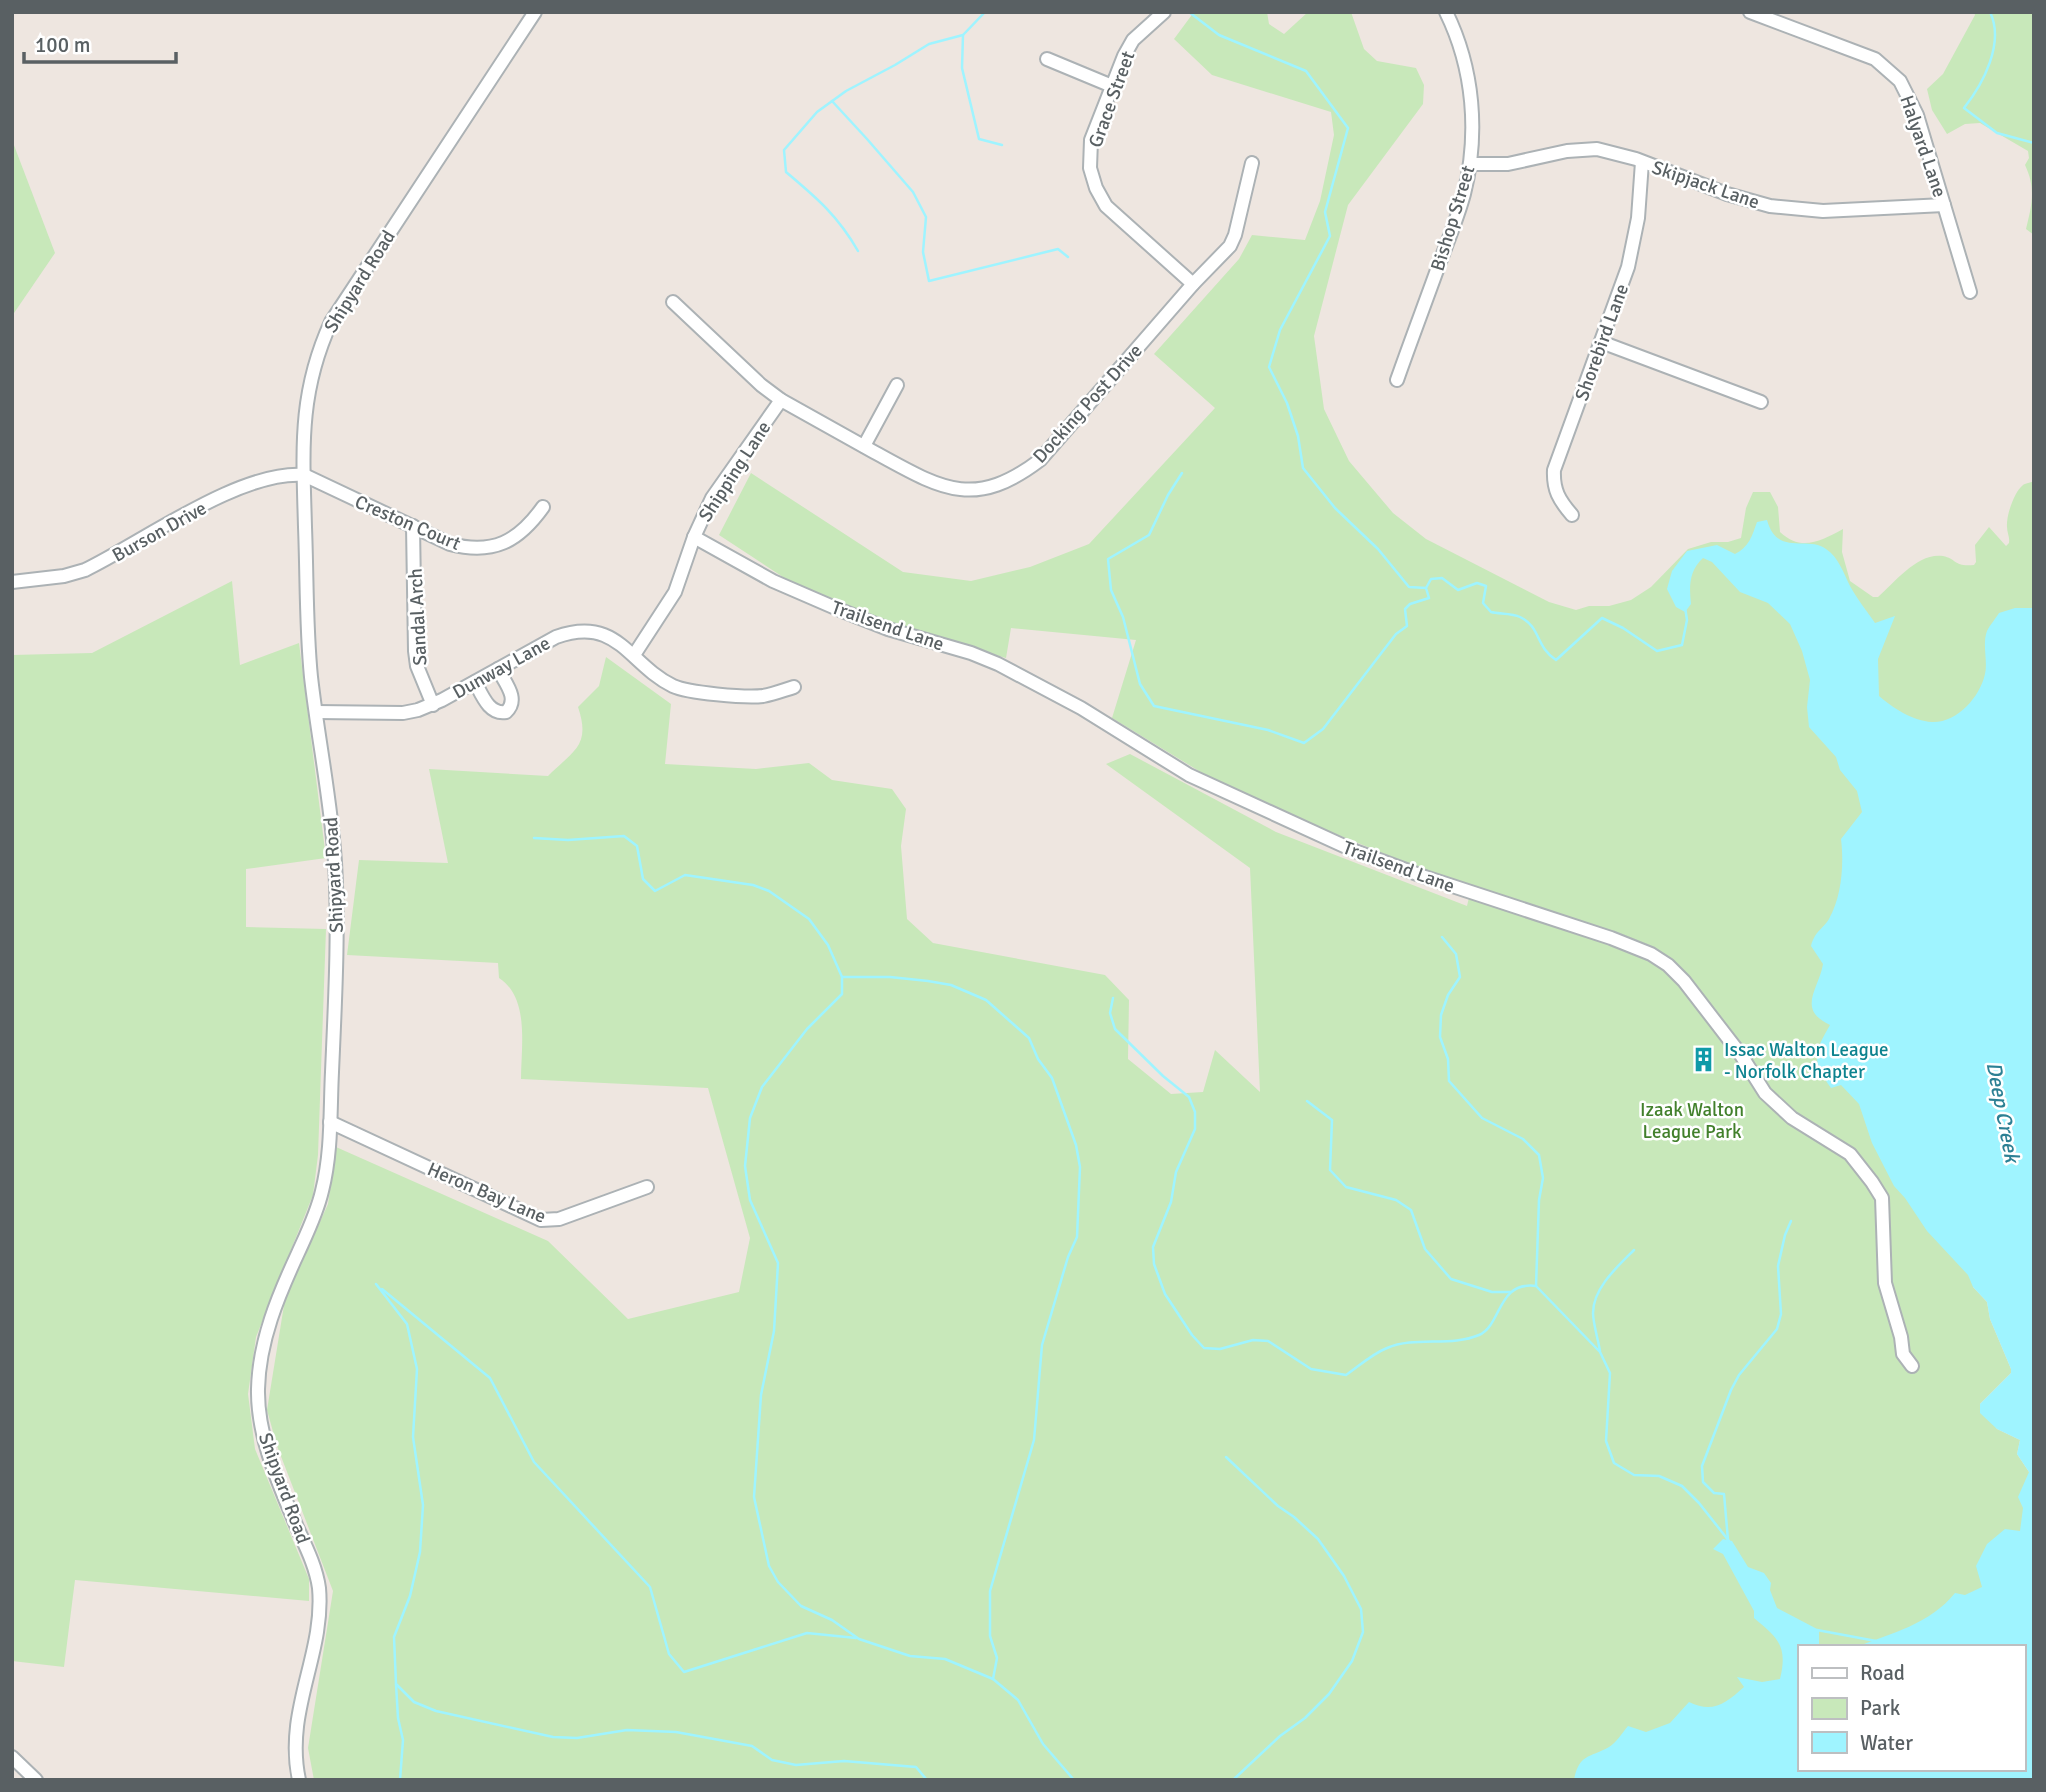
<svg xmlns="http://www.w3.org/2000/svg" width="2046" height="1792" font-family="Signika,sans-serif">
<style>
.green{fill:#c8e8ba}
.water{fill:#9ff4ff}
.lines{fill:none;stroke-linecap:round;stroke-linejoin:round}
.stream{stroke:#9ff4ff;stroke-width:2.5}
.minor-casing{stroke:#acb2b5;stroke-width:16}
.minor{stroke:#fff;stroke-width:12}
.labels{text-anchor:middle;stroke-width:5;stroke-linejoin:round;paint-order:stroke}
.street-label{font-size:19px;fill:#596063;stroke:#fff}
.culture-label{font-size:19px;fill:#0d838f;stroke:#fff;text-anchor:start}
.park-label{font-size:19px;fill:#42802c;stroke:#fff}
.water-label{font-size:21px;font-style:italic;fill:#2c8094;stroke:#fff}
</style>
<rect width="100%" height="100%" fill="#eee6e0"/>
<g class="green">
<path d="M1194,12h73l2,12 15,10 24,-22h43l13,37 13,12 39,7 8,17 -1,19 -75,101 -34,131 10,73 25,52 44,52 33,26 123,63 27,8 13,-4h20l22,-6 20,-13 37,-38 23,-7h17l13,-4 5,-30 7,-16h17l8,15 2,25c21,20 41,9 63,-3l-1,23 8,29 23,16h5c17,-15 40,-45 65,-41 14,3 11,11 31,9l2,-3 -1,-17 14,-18 17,19 3,-3c1,-6 -2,-10 -2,-16 -1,-11 7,-35 16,-42 1,-1 9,-3 11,-4v233l-61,573 14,15 3,17 21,50v4l-31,31 17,25 23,11 -3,14 12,18 5,77 -91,98h-144v76l-119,57h-1366l-6,-32 25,-157 -56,-145 -10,-36 18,-111 43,-95 8,-57 212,94 80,78 111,-27 11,-54 -42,-150 -187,-9c0,-32 9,-81 -22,-101l-1,-15 -151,-8 12,-95 89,3 -19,-94 119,7c26,-26 43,-30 30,-69l21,-21 7,-29 65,47 -6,60 91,5 53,-6 23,17 60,9 14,20 -5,37 6,73 26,24 172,32 24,25 -1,59 43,35 32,-2 12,-42 45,42 -10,-224 -144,-104 24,-10 146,78 191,74 4,-17 -236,-96 -123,-75 24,-78 -125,-12 -5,30 -182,-54 -105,-69 32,-62 152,99 68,9 59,-14 59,-23 126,-136 -61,-54 85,-95 13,-24 53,5 15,-39 14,-66 -3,-23 -119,-37 -38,-36z"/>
<path d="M1974,12h60v223l-8,-6c6,-24 10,-41 -1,-64l4,-7 -1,-7 -48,-28 -15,1 -18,10 -15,-24 -5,-21 16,-15 32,-59z"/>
<path d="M12,140l43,113 -43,63z"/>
<path d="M232,581l8,84 59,-22 27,215 -80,11v58l80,2 -8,226 -5,40 -57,142 -8,57 7,55 54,130v22l-234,-21 -11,87 -52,-6v-1006l80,-2z"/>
</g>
<path class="water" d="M1767,520c10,37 41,15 59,29 13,9 17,23 24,37 7,13 17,25 25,37l20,-7 -17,43 1,37c14,12 34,25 53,26 25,1 48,-25 53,-48 3,-13 -3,-30 2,-43 3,-6 9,-13 12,-18l16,-5h19v1172h-460c5,-26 15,-22 35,-33 7,-4 13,-14 19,-21l18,6 24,-9 19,-21c24,12 37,1 55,-15l-7,-10 25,5 18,-3c8,-33 -2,-41 -26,-61v-7l-31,-57 -10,-5 10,-10 9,2 16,26 16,6 7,10 -1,7 7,18 42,22v17h-20v122h224v-122h-167c36,-14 74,-23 99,-54l10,2 17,-8 -6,-21 11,-22 18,-15 15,2 3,-23 -5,-11 11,-25 -12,-18 3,-14 -23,-11 -17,-16v-9l31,-31v-4l-21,-50 -3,-17 -14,-15 -5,-12 -41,-44 -22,-33 -11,-12 -22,-43 -13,-39 -18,-19 -10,3c-19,-27 -18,-34 -1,-63 -34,-16 -11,-36 -7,-61l-12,-18c4,-15 11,-16 18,-27 13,-23 15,-55 12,-80l21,-27 -5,-21 -17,-21 -4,-13 -27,-30 -2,-20 3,-27 -8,-29 -12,-27 -22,-21 -28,-11 -28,-30 -9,-4c-14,13 -14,28 -12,46l-6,8 -9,-5 -9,-18 5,-18 15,-20 30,-6 18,9c14,-7 17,-18 22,-32z"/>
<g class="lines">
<g class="stream">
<path d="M1189,12l30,23 87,36 42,57 -23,84 5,24 -50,94 -11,37 18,36 11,33 5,32 32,40 43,41 31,38 17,1"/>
<path d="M1990,12c15,31 -7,72 -26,96l33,25 37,10"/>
<path d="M963,35l-1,33 17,71 23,6"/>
<path d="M832,101l35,38 46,53 13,25 -3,35 6,29 129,-32 10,8"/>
<path d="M858,251c-20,-35 -41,-53 -72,-79l-2,-22 33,-38 29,-21 49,-26 34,-21 34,-9 22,-23"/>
<path d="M1182,473l-14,22 -19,40 -41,24 3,31 12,27 17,67 14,22 114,24 36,13 19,-14 73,-95 11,-8 -2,-17 5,-5 19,-6 -3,-10 5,-9 11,-1 16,12 19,-7 9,3 -3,17 8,9c8,2 21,1 29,5 21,10 15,29 36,43l46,-42 21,10 34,23 25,-6 5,-25 -2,-13"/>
<path d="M534,838l34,2 56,-4 13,10 6,33 12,12 30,-16 68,10 16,6 40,28 19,26 14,32v17l-35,35 -45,58 -12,31 -5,48 5,34 28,63 -4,68 -13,64 -7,102 15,69 9,16 23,24 31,14 27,19 51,17 35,3 48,20 25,21 25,44 31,36"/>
<path d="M1442,937l14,17 4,23 -12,18 -7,20 -1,22 8,22 1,22 33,37 41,21 16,16 4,23 -4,22 -3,86 64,66 10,21 -4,68 8,22 20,12 25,1 23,10 17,17 30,38"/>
<path d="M842,977h48l38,4 23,4 35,15 43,38 9,21 14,19 24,67 4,22 -3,70 -9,20 -26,88 -8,95 -44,151v45l7,22 -4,21"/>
<path d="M1113,998l-3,15 5,16 48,47 26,21 6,15v17l-19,43 -5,30 -18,45 1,17 11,30 27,41 12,13 16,1 33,-9 15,1 43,28 35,6c13,-9 26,-21 41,-27 28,-12 64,-1 92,-13 23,-10 18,-54 57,-49"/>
<path d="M1307,1101l25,19 -2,50 16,17 50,13 15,10 14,39 26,30 41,13h19"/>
<path d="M376,1284l31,40 10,45 -4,68 10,68 -3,47 -10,44 -16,41 2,47 18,18 22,9 117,26 24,1 50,-8 49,2 76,14 20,14 24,5 48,-4 72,6 11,13"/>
<path d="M382,1289l108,89 44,84 116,125 19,67 15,18 123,-39 49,5"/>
<path d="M1600,1351c-2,-12 -7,-28 -7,-38 0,-25 25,-47 41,-63"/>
<path d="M1226,1457l52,49 16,11 24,22 26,37 17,33 2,23 -11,29 -23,33 -24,24 -25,18 -47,44"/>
<path d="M1728,1540l-4,-46 -10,-1 -11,-11 -1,-16 29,-76 8,-15 38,-46 4,-15 -3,-48 7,-31 6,-14"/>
<path d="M1817,1630l59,11"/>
<path d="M396,1684l2,34 5,22 -3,40"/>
</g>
<defs>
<g id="minor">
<path d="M1164,12l-31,28 -9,16 -33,84 -1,28 6,20 10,18 87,78"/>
<path d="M1750,12l125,47 25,22 17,34 53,177"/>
<path d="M1047,59l65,27"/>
<path d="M1470,164h38l59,-13 30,-2 39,10 91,35 43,12 53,5 121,-6"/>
<path d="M673,302l88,83 20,15c31,17 62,35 93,52 66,36 99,59 166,8l153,-176 37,-38 5,-11 17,-72"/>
<path d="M1601,342l160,60"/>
<path d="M1397,380c13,-37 27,-74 40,-110 9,-25 20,-50 27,-76 15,-60 10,-125 -18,-182"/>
<path d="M864,446l33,-61"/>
<path d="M1572,515c-13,-15 -19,-25 -18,-45l74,-203 10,-49 4,-56"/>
<path d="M413,526l2,125 2,15 16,39"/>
<path d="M694,537l79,44 67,29 48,19 83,24 27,11 83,44 108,67 166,76 70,26 186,61 40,16 17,11 16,16 57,74 24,38 27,25 58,36 22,28 10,16 3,85 16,54 2,17 9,12"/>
<path d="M12,582l52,-6 21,-6c58,-28 155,-100 219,-95l146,69c43,11 68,-2 93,-37"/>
<path d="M634,655l41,-63 19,-55 18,-39 69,-98"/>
<path d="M475,682c7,13 14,33 31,30 14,-13 -1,-29 -8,-43"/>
<path d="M316,712l87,1 15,-3 24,-10 114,-63c62,-22 72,27 117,49 15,7 72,12 90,10 11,-2 21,-6 31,-9"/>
<path d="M330,1122l211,98 18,-1 88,-32"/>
<path d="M12,1757l24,23"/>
<path d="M299,1780c-15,-70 26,-126 20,-192 -3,-22 -14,-43 -23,-63 -18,-43 -39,-89 -38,-136 1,-48 20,-93 40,-136 9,-20 19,-40 24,-62 10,-39 8,-80 10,-119 3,-70 7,-140 3,-210 -4,-62 -17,-123 -24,-185 -5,-50 -4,-100 -6,-150 -2,-76 -7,-133 26,-205l204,-310"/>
</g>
</defs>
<use href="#minor" class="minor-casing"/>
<use href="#minor" class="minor"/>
</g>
<defs>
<symbol id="building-bare" viewBox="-9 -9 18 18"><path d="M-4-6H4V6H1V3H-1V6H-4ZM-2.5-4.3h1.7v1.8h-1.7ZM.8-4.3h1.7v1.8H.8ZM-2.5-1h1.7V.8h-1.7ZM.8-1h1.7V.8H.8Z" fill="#0f9aa8" stroke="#fff" stroke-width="2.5" paint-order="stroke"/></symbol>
</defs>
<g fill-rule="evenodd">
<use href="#building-bare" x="1686" y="1042" width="35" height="35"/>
</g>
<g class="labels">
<g class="street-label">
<text transform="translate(1111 99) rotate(-70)" y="7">Grace Street</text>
<text transform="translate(1924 146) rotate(71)" y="7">Halyard Lane</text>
<text transform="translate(1706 184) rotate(19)" y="7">Skipjack Lane</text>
<text transform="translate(1452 218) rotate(-73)" y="7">Bishop Street</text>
<text transform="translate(359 281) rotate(-58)" y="7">Shipyard Road</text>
<text transform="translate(1601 342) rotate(-70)" y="7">Shorebird Lane</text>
<text transform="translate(1087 403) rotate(-48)" y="7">Docking Post Drive</text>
<text transform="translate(734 471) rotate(-57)" y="7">Shipping Lane</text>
<text transform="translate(408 522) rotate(23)" y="7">Creston Court</text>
<text transform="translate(159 531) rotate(-29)" y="7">Burson Drive</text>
<text transform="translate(417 617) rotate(-93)" y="7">Sandal Arch</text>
<text transform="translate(888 625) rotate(19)" y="7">Trailsend Lane</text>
<text transform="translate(501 667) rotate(-29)" y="7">Dunway Lane</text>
<text transform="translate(1399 866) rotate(20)" y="7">Trailsend Lane</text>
<text transform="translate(333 875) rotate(-93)" y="7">Shipyard Road</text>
<text transform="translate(487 1192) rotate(23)" y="7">Heron Bay Lane</text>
<text transform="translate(285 1488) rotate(70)" y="7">Shipyard Road</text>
</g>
<g class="culture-label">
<text x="1724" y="1056">Issac Walton League<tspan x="1724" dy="22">- Norfolk Chapter</tspan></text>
</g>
<g class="park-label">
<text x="1692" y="1116">Izaak Walton<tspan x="1692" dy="22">League Park</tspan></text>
</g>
<g class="water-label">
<text transform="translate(2003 1112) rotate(79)" y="7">Deep Creek</text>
</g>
</g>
<rect width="2046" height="1792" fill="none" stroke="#596063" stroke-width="28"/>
<rect x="1798" y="1645" width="228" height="126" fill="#ffffff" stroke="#bdbfc1" stroke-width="2"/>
<rect x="1812" y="1668" width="35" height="10" fill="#ffffff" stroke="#bdbfc1" stroke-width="2"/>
<text x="1860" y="1680" font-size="21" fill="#596063">Road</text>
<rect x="1812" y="1698" width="35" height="21" fill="#c8e8ba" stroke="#bdbfc1" stroke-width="2"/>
<text x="1860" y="1715" font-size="21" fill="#596063">Park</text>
<rect x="1812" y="1732" width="35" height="21" fill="#9ff4ff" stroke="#bdbfc1" stroke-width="2"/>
<text x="1860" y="1750" font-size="21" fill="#596063">Water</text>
<path d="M24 52v10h152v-10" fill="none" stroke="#596063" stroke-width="3.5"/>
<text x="35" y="52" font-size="21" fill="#596063" stroke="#ffffff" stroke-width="5" paint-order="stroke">100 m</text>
</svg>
